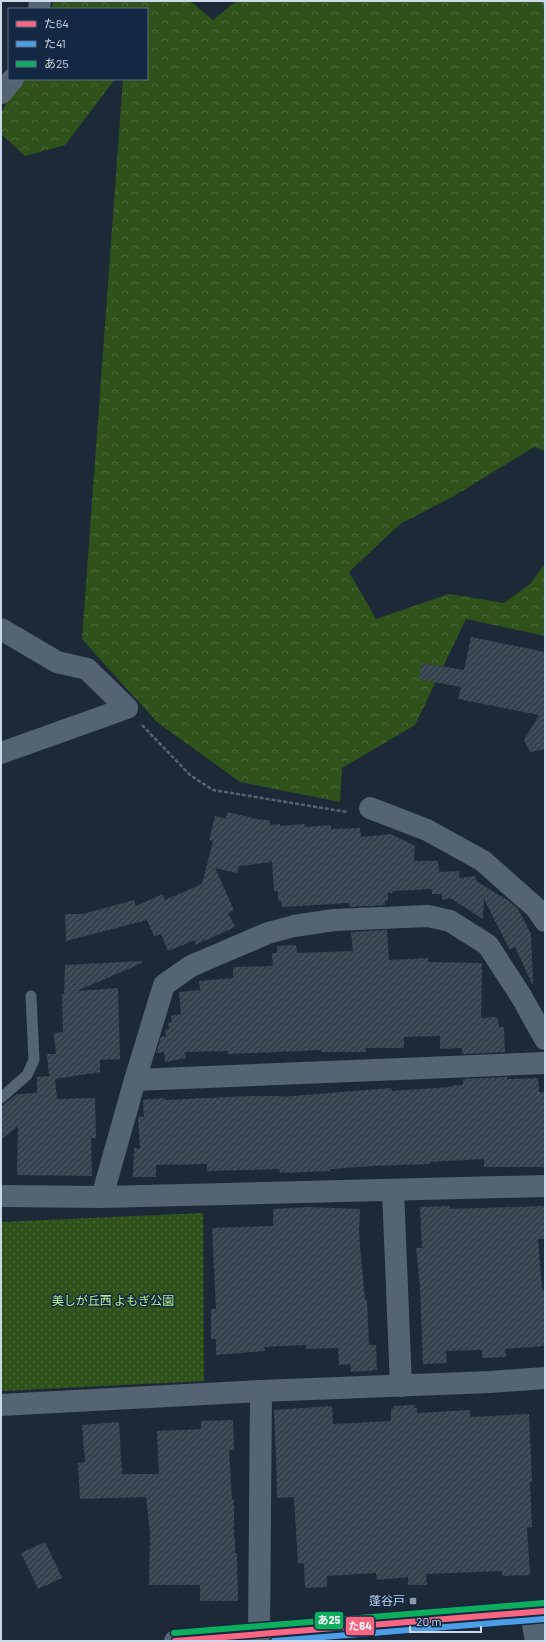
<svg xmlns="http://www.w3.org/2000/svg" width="546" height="1642" font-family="Barlow,'Noto Sans JP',sans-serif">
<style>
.forest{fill:url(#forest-crowns)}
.park{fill:url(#park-dots)}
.building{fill:url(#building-hatch)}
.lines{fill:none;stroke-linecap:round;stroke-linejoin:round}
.path{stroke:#596370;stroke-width:2.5;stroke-dasharray:4 2;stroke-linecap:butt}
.lane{stroke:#566372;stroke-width:11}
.street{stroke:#566372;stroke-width:22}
.secondary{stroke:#576576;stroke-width:22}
.bus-1-casing{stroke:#132842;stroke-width:9}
.bus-2-casing{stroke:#132842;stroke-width:9}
.bus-3-casing{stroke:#132842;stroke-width:9}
.bus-1{stroke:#fa6682;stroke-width:6}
.bus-2{stroke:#4d9ee5;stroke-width:6}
.bus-3{stroke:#0daf5c;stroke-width:6}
.poi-dot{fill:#8f9bac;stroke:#132842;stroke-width:1.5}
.labels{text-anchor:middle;stroke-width:3;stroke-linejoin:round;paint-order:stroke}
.park-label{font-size:12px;fill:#b4f38d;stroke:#132842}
.poi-label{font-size:12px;fill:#ccd9eb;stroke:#132842;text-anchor:end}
.line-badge{stroke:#132842;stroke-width:1.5}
.badge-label{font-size:11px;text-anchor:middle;font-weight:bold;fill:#fff}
</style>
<defs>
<pattern id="forest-crowns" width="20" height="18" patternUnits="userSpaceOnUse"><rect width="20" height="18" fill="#2f521b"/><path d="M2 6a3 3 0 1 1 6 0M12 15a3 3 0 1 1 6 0" fill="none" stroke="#4c6a3c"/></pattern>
<pattern id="park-dots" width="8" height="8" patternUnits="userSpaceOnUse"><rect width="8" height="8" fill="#2f521b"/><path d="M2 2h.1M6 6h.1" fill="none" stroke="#4c6a3c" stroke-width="1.8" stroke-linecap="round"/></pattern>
<pattern id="building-hatch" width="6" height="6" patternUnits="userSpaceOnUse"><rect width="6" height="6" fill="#36424d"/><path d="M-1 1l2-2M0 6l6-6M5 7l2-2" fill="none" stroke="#525d67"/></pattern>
</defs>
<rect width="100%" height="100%" fill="#1e2938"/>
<g class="forest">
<path d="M54,1h136l23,19 23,-19h309v450l-11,-4 -80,49 -54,28 -51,48 27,47 73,-25 55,9 26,-19 15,-20v72l-79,-17 -51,106 -73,43 -2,34 -100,-20 -83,-60 -75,-83 41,-560h24v-70h-96z"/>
<path d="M19,79h96l-50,66 -40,11 -24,-22v-21z"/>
</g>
<path class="park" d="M203,1213l1,168 -203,10v-169z"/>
<g class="building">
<path d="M471,637l74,15v97l-15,3 -6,-12 15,-25 -81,-16 3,-12 -42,-8 3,-16 42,7z"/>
<path d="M227,812l35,8h7l1,5 10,-1v2l24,-2 1,3 26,-2v4l29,-1 1,9 30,-3 24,12 -1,15h24l1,11 20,-1 1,7 16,-2v5l33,20 9,8 13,25 2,50h-1l-17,-37 -5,3 -26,-51 -1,20 -33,-21 -8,2v-6h-10v-5l-40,2 1,2h-5v7l-3,1v4l-35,2 -1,-4 -67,4 -1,-6h-3v-10h-4l-2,-29 -33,4 -2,7 -22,-5 19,42 -6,3 7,14 -40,18v-5l-27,11 -7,-17 -7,2 -7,-16 -81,21 -1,-27h18l51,-14 2,6 27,-12 2,6 37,-16 11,-43 -4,-1 6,-24 11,3z"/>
<path d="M387,930l2,30 39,-2v4l54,1 -1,55 16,-1 2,10h5l1,25 -43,2v-6l-22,1v-13l-36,1v11h-39l1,4h-45v-2l-93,4v-3l-43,1 1,6 -21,4 -1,-10 -8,1 5,-16 5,-1 -1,-6 4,-1 -1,-6 4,-1 -1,-6 10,-2 -2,-22 21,-2 -1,-9 34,-3v-11l40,-1 -1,-13h5v-7l19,-1 1,8 56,-2 -2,-19z"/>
<path d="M141,961l1,2 -65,28 41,-3 2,71 -20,1v12l-45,7 2,20 38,-1 1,40h-5l1,38 -75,-1 1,-49 -17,14v-33l16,-13 20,-1v-16l12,-1 -2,-22h9l-2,-21 9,-1 -1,-38h2l1,-29z"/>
<path d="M507,1077v2l31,-1 1,14h6v75h-61v-8l-54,3v2l-58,2 -42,3v2l-50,2 -1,-4 -72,2v-7l-51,1v12h-23l1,-29 6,1 -2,-32h6l-1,-17 22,-2v2l85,-4h31v1l110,-9 1,3 58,-4v-1l13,-1v-6z"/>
<path d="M450,1206v3l95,-3v33h-7l4,50h3v57l-40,3 1,8 -24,1v-8l-36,1 1,12 -24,1 -3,-78 -4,-38h6l-2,-41z"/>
<path d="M308,1207l52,2 -1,25 6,66h2l2,45h7l1,25 -26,2 -1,-8 -11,1 -1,-17 -32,1v-4l-42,2 1,4 -49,4v-16h-5v-30h5l-4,-81 61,-2v-17z"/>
<path d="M415,1405v3h2v5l53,-3v7l59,-3 3,68h-2l2,45 -5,1 3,47 -28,1v-5l-76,3 1,11h-19v-8l-31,3 -1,-7 -49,3v11l-22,1 -1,-25 -6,1 -4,-67 -17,1 -1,-42 -2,-46 58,-4 1,18 58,-3v-12l3,-1v-2z"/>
<path d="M233,1420l1,30h-5l3,50h2v38h1v15h2l1,48h-38v-16h-51l1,-51 -4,-37 -66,2 -2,-36 7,-1 -3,-37 37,-3 3,52h37l-2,-43 44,-2v-8z"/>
<path d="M45,1542l17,36 -24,11 -17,-36z"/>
</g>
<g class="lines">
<g class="path">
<path d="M543,1l2,7"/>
<path d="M142,725l48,50 23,15 134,22"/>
</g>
<path class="lane" d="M1,1098l26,-23 7,-15 -3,-64"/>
<g class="street">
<path d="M39,9l1,-8"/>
<path d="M1,93l12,-14"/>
<path d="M1,629l56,33 30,7 40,39 -126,45"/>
<path d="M370,808l57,22 56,31 53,47 9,13"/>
<path d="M135,1080l410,-17"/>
<path d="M393,1190l8,196"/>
<path d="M1,1196l101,1 443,-11"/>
<path d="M102,1197l33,-117 29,-95 27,-19 77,-33 26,-7 40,-6 94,-4 22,5 38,24 33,51 24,43"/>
<path d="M1,1405l260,-14 229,-9 55,-4"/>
<path d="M531,1613l5,28"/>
<path d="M259,1634l2,-243"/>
</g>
<path class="secondary" d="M175,1641l370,-30"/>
<defs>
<path id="bus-1" d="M175,1641l370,-30"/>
<path id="bus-2" d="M274,1641l271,-22"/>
<path id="bus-3" d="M174,1633l370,-30"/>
</defs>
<use href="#bus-1" class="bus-1-casing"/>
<use href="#bus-2" class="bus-2-casing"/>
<use href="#bus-3" class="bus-3-casing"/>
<use href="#bus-1" class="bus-1"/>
<use href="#bus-2" class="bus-2"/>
<use href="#bus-3" class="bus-3"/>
</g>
<rect class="poi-dot" x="409" y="1597" width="8" height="8" rx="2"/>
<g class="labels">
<g class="park-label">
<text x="113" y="1305">美しが丘西 よもぎ公園</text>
</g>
<g class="poi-label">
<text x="405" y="1605">蓬谷戸</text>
</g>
</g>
<g class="line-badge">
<rect x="314" y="1611" width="30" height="19" rx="4" fill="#0daf5c"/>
<rect x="345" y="1616" width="30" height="20" rx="4" fill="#fa6682"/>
</g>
<g class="badge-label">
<text x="329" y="1624">あ25</text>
<text x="360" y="1630">た64</text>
</g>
<rect width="546" height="1642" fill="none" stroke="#ccd9eb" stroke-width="4"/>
<rect x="8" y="8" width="140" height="72" fill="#132842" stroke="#5d6f86"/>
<rect x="16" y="21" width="20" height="6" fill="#fa6682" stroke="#5d6f86"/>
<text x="44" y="28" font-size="12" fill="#ccd9eb">た64</text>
<rect x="16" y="41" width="20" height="6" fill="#4d9ee5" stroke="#5d6f86"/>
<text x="44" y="48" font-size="12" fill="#ccd9eb">た41</text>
<rect x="16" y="61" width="20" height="6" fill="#0daf5c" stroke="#5d6f86"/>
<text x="44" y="68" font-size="12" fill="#ccd9eb">あ25</text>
<path d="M410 1626v6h71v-6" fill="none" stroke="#ccd9eb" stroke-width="2"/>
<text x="416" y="1626" font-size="12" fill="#ccd9eb" stroke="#132842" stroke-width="3" paint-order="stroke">20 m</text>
</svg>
